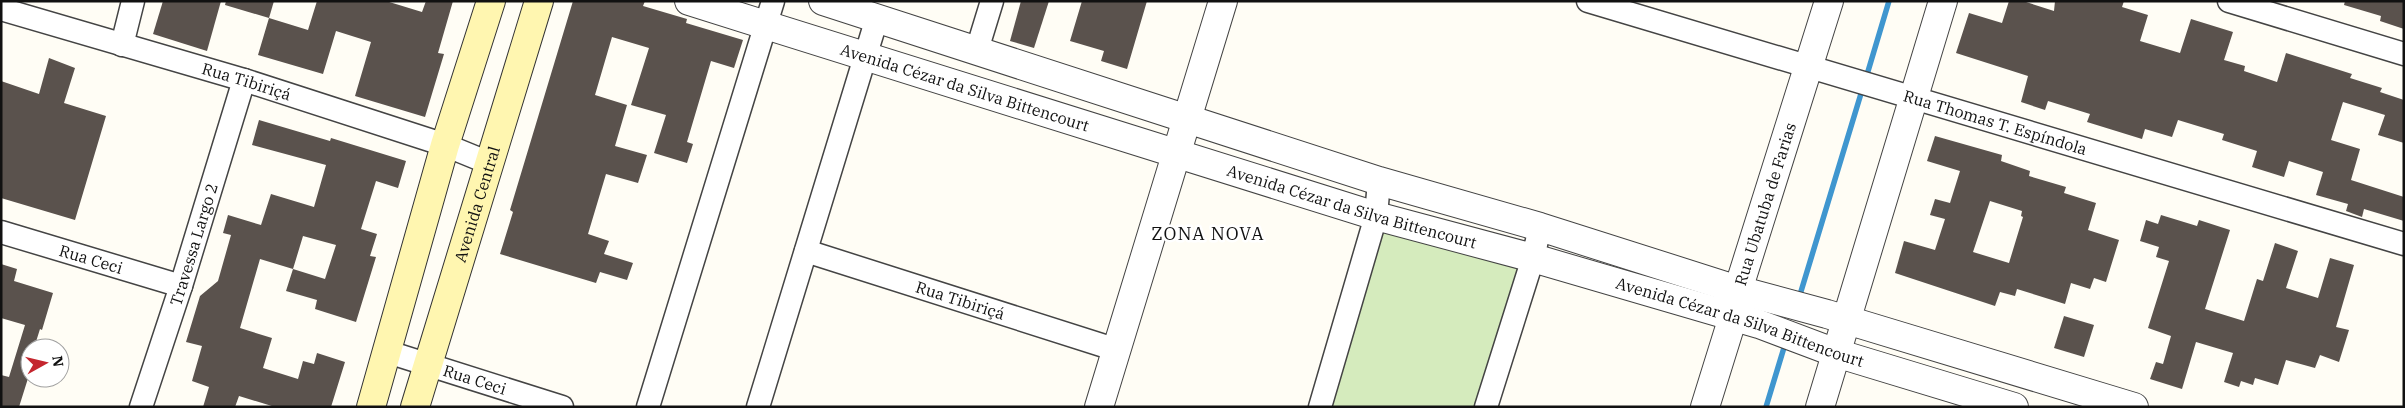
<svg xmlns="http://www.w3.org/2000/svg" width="2405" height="408" font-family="'IBM Plex Serif',serif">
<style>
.green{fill:#d5ebbd}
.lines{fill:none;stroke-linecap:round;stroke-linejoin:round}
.stream{stroke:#3f96cf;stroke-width:5.5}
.building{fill:#5a524d;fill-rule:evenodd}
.minor-casing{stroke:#444;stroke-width:25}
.tertiary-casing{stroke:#444;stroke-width:30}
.secondary-casing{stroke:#333;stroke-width:30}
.minor{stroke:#fff;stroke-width:22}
.tertiary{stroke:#fff;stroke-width:28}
.secondary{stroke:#fff6b0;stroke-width:28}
.labels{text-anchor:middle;stroke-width:5;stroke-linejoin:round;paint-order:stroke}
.street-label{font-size:16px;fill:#111;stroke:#fff}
.neighbourhood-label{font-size:18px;letter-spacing:1px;fill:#111;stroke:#fff}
</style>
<rect width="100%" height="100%" fill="#fffdf5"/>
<path class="green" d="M1386,224l135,41 -45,142h-146z"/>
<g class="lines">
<g class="stream">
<path d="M1866,78l23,-77"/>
<path d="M1799,298l64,-211"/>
<path d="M1766,407l20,-66"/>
</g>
</g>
<g class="building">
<path d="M163,1h58l-14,50 -54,-17z"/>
<path d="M226,1h48l-5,17 -44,-13z"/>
<path d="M317,1h69l36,11 4,-11h27l-15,52 6,1 -19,63 -70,-21 16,-54 -35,-11 -13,43 -65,-19 11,-37 39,12z"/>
<path d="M573,1h72l-2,5 44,13 -1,4 57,17 -9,28 -23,-7 -24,81 6,2 -6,19 -33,-10 12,-38 -35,-10 18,-57 -37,-11 -17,58 32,10 -12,41 32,9 -9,28 -32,-9 -18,60 21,7 -5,13 29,9 -6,17 -27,-8 -4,11 -96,-29 13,-42 -3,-2z"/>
<path d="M1021,1h28l-15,47 -24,-7z"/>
<path d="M1082,1h65l-20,68 -26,-8 3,-10 -34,-10z"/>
<path d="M2009,1h14l31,10 1,-10h69l-2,6 26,8 -8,26 40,12 11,-34 42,13 -9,28 21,6 -1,5 33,11 9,-29 66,21 -2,4 32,10 -2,4 24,8v43l-26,-8 7,-20 -42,-13 -12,38 29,9 -9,31 53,17v24l-40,-12 -2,8 -16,-6 2,-7 -32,-9 7,-23 -34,-11 -5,16 -32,-10 5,-16 -35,-11 2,-6 -46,-14 -6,17 -27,-8 -3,10 -55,-17 3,-8 -42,-13 -3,9 -24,-8 7,-26 -72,-23 13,-40 33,10z"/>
<path d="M2345,1h59v28l-24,-8 1,-5 -37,-11z"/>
<path d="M49,58l26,10 -11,35 42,13 -31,104 -74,-22v-117l38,13z"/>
<path d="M259,120l71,21 1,-3 75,23 -8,27 -22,-7 -15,48 16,5 -7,22 6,1 -20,65 -41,-13 2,-9 -31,-9 7,-22 -33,-10 -20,69 32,10 -9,30 35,11 5,-18 11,3 3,-11 28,9 -14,45h-56l-36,-11 -4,11h-32l6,-20 -17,-6 10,-35 -16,-4 14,-46 18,-15 13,-46 -8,-2 5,-18 33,10 10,-31 43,13 12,-42 -74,-20zM303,236l33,9 -11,34 -32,-10z"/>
<path d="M1935,136l67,19 -1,6 29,10 -1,5 37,11 -2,6 32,10 -8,27 31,10 -13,42 -12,-4 -4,11 -19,-6 -6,21 -48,-15 -2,7 -15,-4 -5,14 -100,-33 9,-32 31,9 10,-31 -15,-4 5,-16 15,4 10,-32 -33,-10zM1990,201l32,10 -1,5 2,1 -14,46 -36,-11z"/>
<path d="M2161,215l36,11 2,-6 31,10 -25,79 39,12 13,-42 6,2 12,-38 23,8 -12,37 32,10 12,-40 24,7 -18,62 13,3 -10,32 -19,-7 -5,13 -29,-8 -8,25 -23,-7 -2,7 -12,-4 -2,6 -15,-5 9,-29 -37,-11 -14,47 -32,-10 6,-17 7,2 8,-28 -23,-8 21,-67 -13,-4 3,-10 -19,-6 6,-21 12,4z"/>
<path d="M1,264l16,5 -3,12 39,12 -11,37 -2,-1 -6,19h-4v24l-11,35h-18v-32l8,2 16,-52 -24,-7z"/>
<path d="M2064,316l30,9 -10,32 -30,-9z"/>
</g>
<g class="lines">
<defs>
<g id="minor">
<path id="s1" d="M1588,1l816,243"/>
<path d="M2229,1l175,53"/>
<path id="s2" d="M1,9l243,71 201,65 44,18"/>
<path d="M122,45l11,-44"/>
<path d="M977,50l15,-49"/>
<path id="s3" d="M1,232l180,54"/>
<path id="s4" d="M806,251l311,99"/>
<path id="s5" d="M388,352l174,55"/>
<path id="s6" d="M141,407l40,-121 63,-206"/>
<path d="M648,407l125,-406"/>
<path d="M758,407l119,-389"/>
<path d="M1320,407l56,-191 3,-35"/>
<path d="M1486,407l47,-149 7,-31"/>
</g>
<g id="tertiary">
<path id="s7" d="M689,1l687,215 157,42 226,66 77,29 178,54"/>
<path d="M823,1l556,180 161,46 198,63 89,24 307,93"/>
<path d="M1099,407l124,-406"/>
<path id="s8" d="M1705,407l28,-90 5,-27 91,-289"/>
<path d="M1820,407l123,-406"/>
</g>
<g id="secondary">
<path d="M371,407l74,-262 46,-144"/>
<path id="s9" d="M415,407l124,-406"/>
</g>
</defs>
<use href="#minor" class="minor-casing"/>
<use href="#tertiary" class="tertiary-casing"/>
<use href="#secondary" class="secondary-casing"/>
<use href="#minor" class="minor"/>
<use href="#tertiary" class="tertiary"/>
<use href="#secondary" class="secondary"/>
</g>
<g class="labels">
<g class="street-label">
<text dy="6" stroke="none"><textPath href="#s2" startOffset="256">Rua Tibiriçá</textPath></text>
<text dy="6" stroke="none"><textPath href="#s7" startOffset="289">Avenida Cézar da Silva Bittencourt</textPath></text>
<text dy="6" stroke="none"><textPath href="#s1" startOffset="425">Rua Thomas T. Espíndola</textPath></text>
<text dy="6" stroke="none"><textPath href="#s9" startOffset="212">Avenida Central</textPath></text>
<text dy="6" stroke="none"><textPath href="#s8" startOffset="212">Rua Ubatuba de Farias</textPath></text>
<text dy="6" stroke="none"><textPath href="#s7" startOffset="694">Avenida Cézar da Silva Bittencourt</textPath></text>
<text dy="6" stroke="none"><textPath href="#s6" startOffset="171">Travessa Largo 2</textPath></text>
<text dy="6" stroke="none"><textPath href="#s3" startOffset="94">Rua Ceci</textPath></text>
<text dy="6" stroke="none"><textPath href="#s4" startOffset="162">Rua Tibiriçá</textPath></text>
<text dy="6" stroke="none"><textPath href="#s7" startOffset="1099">Avenida Cézar da Silva Bittencourt</textPath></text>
<text dy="6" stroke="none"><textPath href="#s5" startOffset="91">Rua Ceci</textPath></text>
</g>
<g class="neighbourhood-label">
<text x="1208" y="240">ZONA NOVA</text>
</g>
</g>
<rect width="2405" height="408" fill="none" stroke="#111111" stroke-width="5"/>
<g transform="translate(45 363) rotate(82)"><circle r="24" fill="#ffffff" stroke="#a0a0a0"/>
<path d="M0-4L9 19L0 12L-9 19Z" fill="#c4262e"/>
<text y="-8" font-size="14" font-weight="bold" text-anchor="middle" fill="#111111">N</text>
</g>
</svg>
